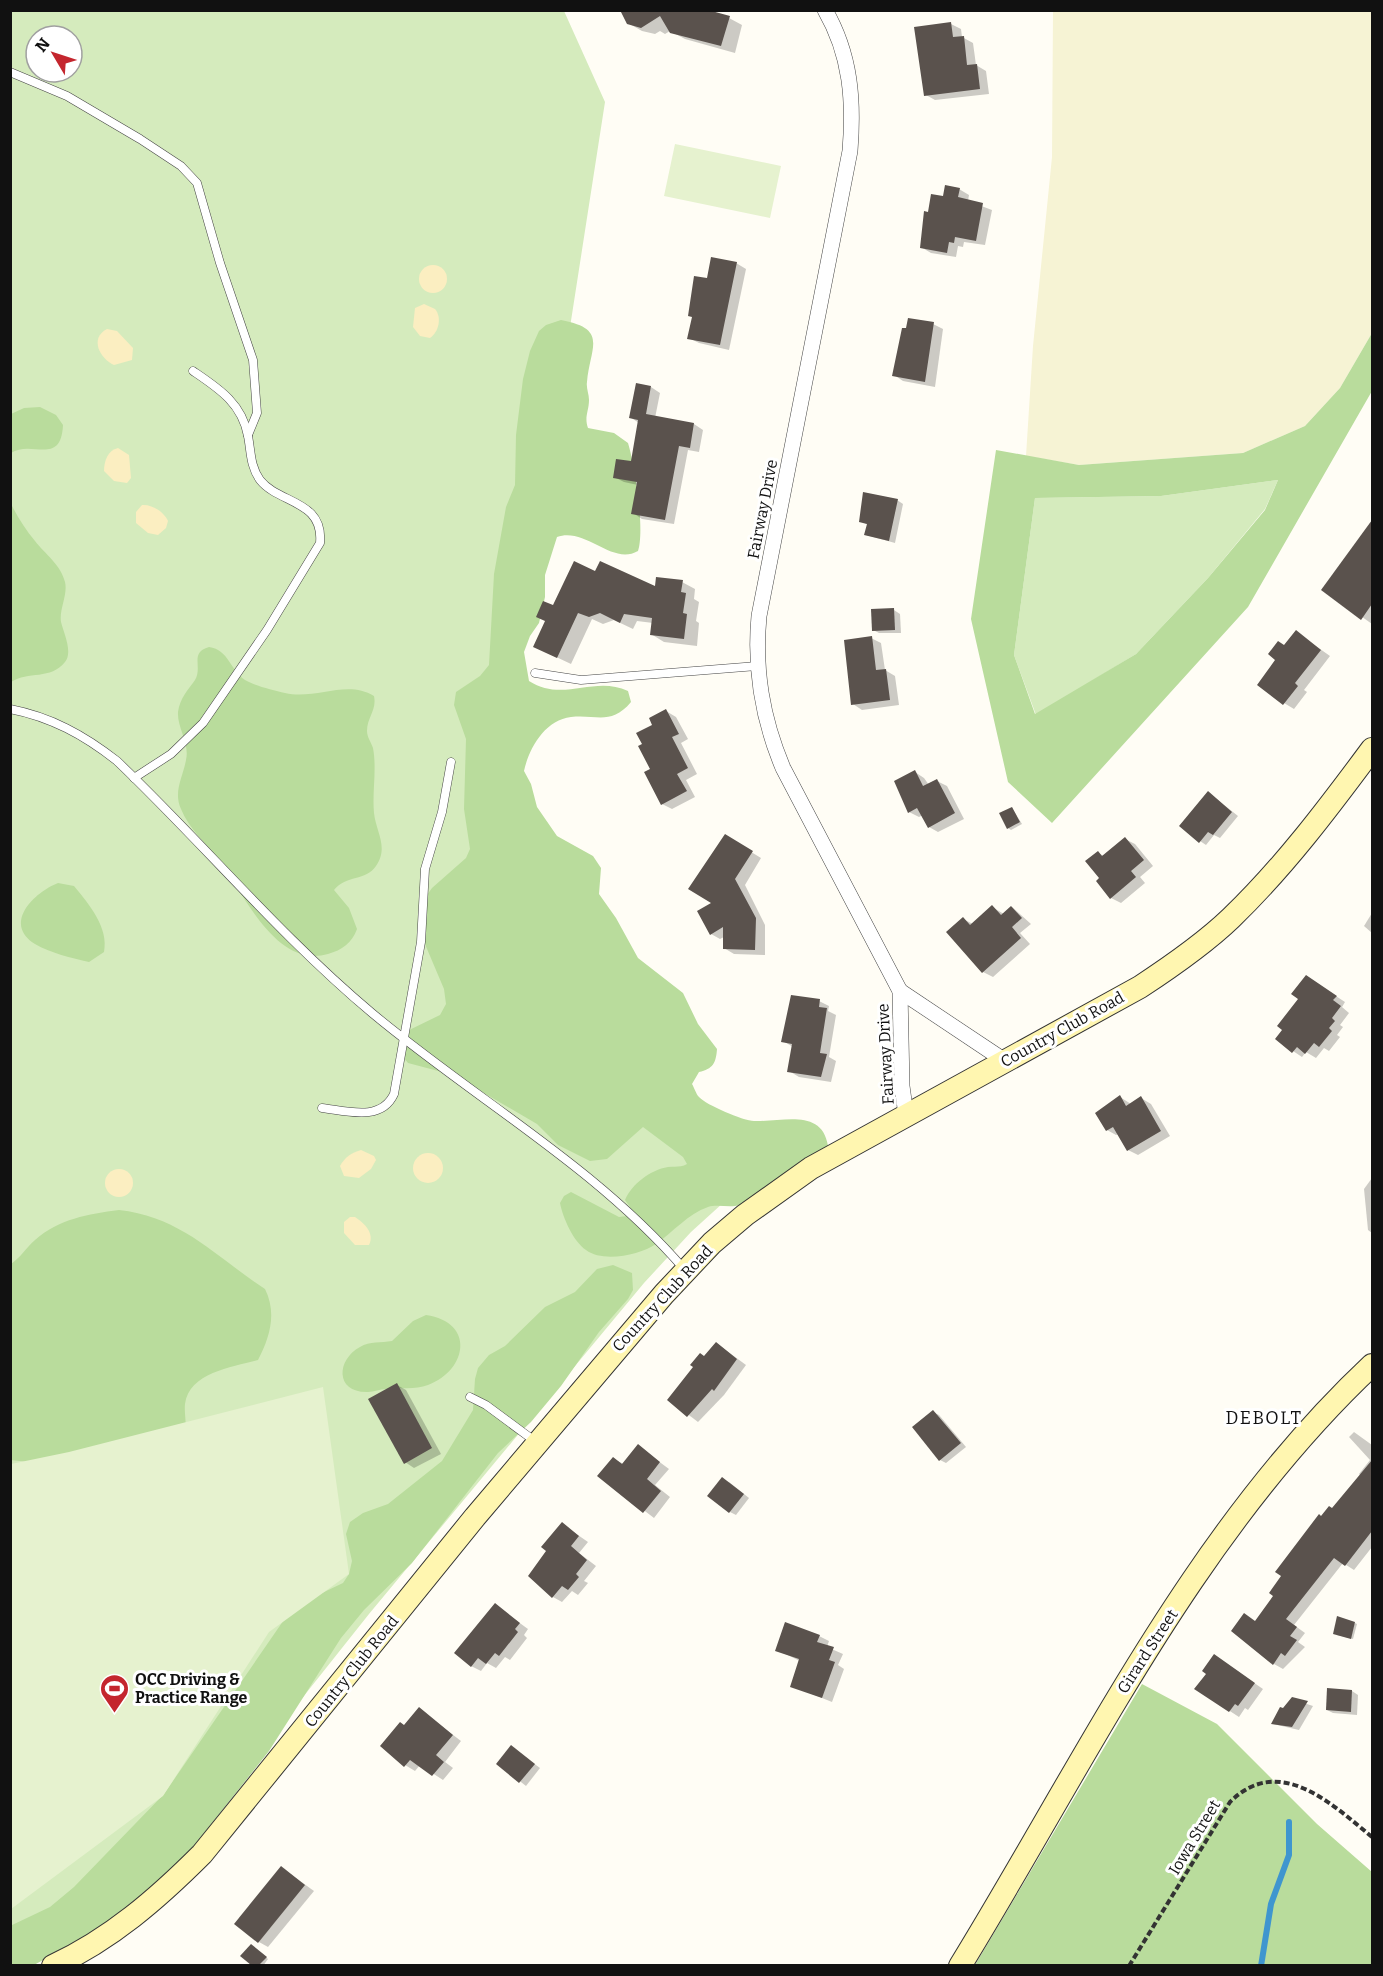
<svg xmlns="http://www.w3.org/2000/svg" width="1383" height="1976" font-family="Bitter,serif">
<style>
.farmland{fill:#f6f3d4}
.green{fill:#d5ebbd;fill-rule:evenodd}
.forest{fill:#b9dc9c;fill-rule:evenodd}
.sand{fill:#fbeec1}
.pitch{fill:#e6f2cf}
.shadow{fill:#0003}
.lines{fill:none;stroke-linecap:round;stroke-linejoin:round}
.stream{stroke:#3f96cf;stroke-width:6}
.building{fill:#5a524d}
.lane-casing{stroke:#444;stroke-width:9}
.street-casing{stroke:#444;stroke-width:16}
.secondary-casing{stroke:#333;stroke-width:24}
.path{stroke:#333;stroke-width:4;stroke-dasharray:6 3;stroke-linecap:butt}
.lane{stroke:#fff;stroke-width:8}
.street{stroke:#fff;stroke-width:15}
.secondary{stroke:#fff6b0;stroke-width:22}
.labels{text-anchor:middle;stroke-width:6;stroke-linejoin:round;paint-order:stroke}
.street-label{font-size:16px;fill:#111;stroke:#fff}
.poi-label{font-size:16px;font-weight:bold;fill:#111;stroke:#fff;text-anchor:start}
.neighbourhood-label{font-size:18px;letter-spacing:1.5px;fill:#111;stroke:#fff}
</style>
<rect width="100%" height="100%" fill="#fffdf5"/>
<path class="farmland" d="M1053,11h319v322l-32,55 -35,38 -62,27 -164,12 -53,-9 7,-110 19,-189z"/>
<g class="green">
<path d="M10,11h554l41,91 -119,766 248,325 -43,39 -47,51 -275,331 -158,199 -201,147zM36,36h36v36h-36z"/>
<path d="M1278,480l-13,29 -57,69 -72,76 -100,61 -22,-60 21,-157 126,-2z"/>
</g>
<g class="forest">
<path d="M561,320c48,9 29,27 26,62 -1,6 2,12 2,18 0,11 -5,17 -1,28l26,5 14,10c7,23 17,87 10,108 -26,15 -52,-24 -81,-14l-12,38v22l-6,26 -9,13 -6,16 5,29c34,22 65,-6 99,10l3,11c-20,24 -35,12 -60,15 -26,3 -42,31 -47,54l7,13 6,23 20,29 36,20 8,12 -2,26 17,24 22,40 45,35 15,31 19,25c-1,14 -4,20 -18,23l-7,12c2,3 4,10 7,13 7,8 45,24 55,24 29,1 68,-13 74,25 -23,18 -62,49 -88,59 -10,3 -23,-1 -32,2 -20,7 -35,25 -52,37 -16,11 -53,19 -70,6 -13,-9 -23,-32 -26,-47l4,-7 7,-4 48,25 8,-1 3,-9 -5,-7c7,-16 25,-30 43,-33 7,-1 13,1 19,-3l-4,-7 -40,-30 -36,32 -17,2 -32,-16 -21,-21 -72,-42 -23,-10 -34,-9 -11,-14 4,-15 39,-19 6,-11 -2,-15 -25,-59 1,-25 12,-17 34,-30 4,-9 -6,-40 2,-70 -12,-34 2,-13 24,-16 9,-11 5,-91 12,-67 9,-22 1,-50 7,-56 7,-28 9,-20 7,-6z"/>
<path d="M1372,333v58l-124,216 -196,216 -44,-41 -37,-163 25,-169 83,15 164,-12 62,-27 35,-38zM1278,480l-13,30 -57,68 -72,76 -101,60 -21,-59 21,-157 126,-2z"/>
<path d="M40,407l16,8 7,10c-2,42 -32,14 -52,28v-39l13,-6z"/>
<path d="M10,502c7,14 15,27 25,39 10,13 26,24 30,41 3,13 -6,27 -4,40 3,12 12,30 4,40 -14,18 -37,9 -54,20z"/>
<path d="M209,647c20,3 21,23 36,33 10,6 28,10 40,13 31,7 62,-14 89,3 3,14 -7,21 -7,35 0,6 4,11 6,17 4,21 -1,44 1,65 2,19 15,34 2,53 -10,15 -30,9 -42,24l15,18 8,21c-5,14 -15,21 -29,25 -52,15 -84,-60 -109,-94 -13,-17 -30,-31 -38,-51 -8,-17 2,-32 5,-49 4,-17 -9,-32 -8,-48 2,-14 10,-22 17,-32 8,-14 -6,-27 14,-33z"/>
<path d="M58,883l16,3c15,18 35,42 30,66l-15,10c-17,-4 -39,-9 -54,-18 -33,-21 0,-52 23,-61z"/>
<path d="M119,1210c63,7 97,47 146,79 12,24 5,48 -7,71 -24,7 -69,12 -73,44 -1,10 2,19 0,29l-147,30 -27,-3v-196c9,-6 15,-16 24,-24 24,-21 53,-26 84,-30z"/>
<path d="M613,1265l19,8 1,17 -5,9 -29,33 -38,54 -30,36 -33,31 -86,110 -48,47 -23,28 -72,113 -83,105 -59,58 -93,51h-23l-1,-39 40,-19 24,-20 90,-93 124,-180 15,-12 40,-19 6,-9 3,-13 -6,-27 4,-12 13,-9 25,-9 54,-43 31,-51 2,-31 3,-11 11,-13 16,-9 40,-39 30,-15 22,-23z"/>
<path d="M426,1315c49,7 42,55 2,70 -13,5 -29,2 -42,4 -6,0 -12,3 -18,3 -33,1 -32,-32 -8,-45 10,-6 21,-4 32,-6l21,-20z"/>
<path d="M1142,1684l75,40 100,100 55,48v93h-397z"/>
</g>
<g class="sand">
<circle cx="433" cy="279" r="14"/>
<path d="M424,304l11,5c7,8 4,23 -5,29l-10,-2 -7,-9 2,-19z"/>
<path d="M107,329l10,2 16,17 -1,12 -18,5c-14,-6 -25,-27 -7,-36z"/>
<path d="M118,448l11,7 2,23 -4,5 -13,-2 -10,-10c0,-10 4,-21 14,-23z"/>
<path d="M142,505c10,-1 22,7 26,16l-2,7 -8,7 -10,-2 -12,-10v-11z"/>
<path d="M361,1150l13,6 2,4 -5,9 -12,9 -15,-2 -4,-10c5,-9 11,-13 21,-16z"/>
<circle cx="428" cy="1168" r="15"/>
<circle cx="119" cy="1183" r="14"/>
<path d="M350,1217h5c9,6 20,16 14,28h-14l-11,-12v-11z"/>
</g>
<g class="pitch">
<path d="M675,144l106,22 -11,52 -106,-22z"/>
<path d="M323,1387l26,187 -80,58 -106,164 -152,113v-445l58,-12z"/>
</g>
<g class="shadow">
<path d="M624,10l105,8 13,7 -7,28 -50,-14 -15,-8 -5,3 -5,-3 -5,3 -13,-3 -14,-8z"/>
<path d="M951,24l10,5 1,8 11,6 3,22 10,6 3,23 -54,6 -9,-5z"/>
<path d="M959,189l10,6 -1,6 24,9 -7,35 -21,-3 -1,5 -5,-1 -2,11 -25,-4 -10,-6 8,-33z"/>
<path d="M736,263l10,6 -17,81 -30,-7 -10,-5 19,-58z"/>
<path d="M933,324l10,5 -8,58 -32,-6 -9,-6z"/>
<path d="M651,387l9,6 -5,25 39,6 9,6 -4,22 -11,-2 -14,74 -32,-5 -9,-6 5,-28 -14,-3 -10,-5 18,-14 7,-40 -9,-6z"/>
<path d="M897,500l6,4 -8,39 -29,-8 2,-10 -7,-4z"/>
<path d="M1372,523v101l-49,-35z"/>
<path d="M596,573l61,16 25,-7 13,7 -1,10 5,3 -3,19 3,2 -2,23 -33,-4 -13,-8 2,-11 -16,-2 -4,8 -19,-9 -11,4 -11,-5 -21,45 -36,-17 19,-40z"/>
<path d="M894,610l6,4 1,19h-22l-6,-3z"/>
<path d="M1296,632l34,24 -26,34 3,2 -13,17 -10,-6 1,-56z"/>
<path d="M871,638l10,5 4,27 10,6 4,29 -37,5 -9,-6z"/>
<path d="M666,711l10,6 12,22 -7,4 16,31 -11,6 9,17 -23,12 -10,-5 -10,-35 3,-43z"/>
<path d="M915,772l9,6 5,7 8,-4 10,5 17,33 -26,13 -9,-5 -6,-12 -4,2 -10,-5z"/>
<path d="M1209,793l29,23 -18,22 -6,-3 -8,10 -6,-4z"/>
<path d="M1012,808l10,16 -11,6 -3,-2z"/>
<path d="M725,836l36,22 -16,27 20,40v30l-31,-1 -10,-6v-11l-4,2 -9,-5z"/>
<path d="M1125,839l10,5 18,22 -13,11 5,6 -24,20 -10,-5 -10,-20 -3,-25 6,3z"/>
<path d="M992,907l12,7 8,-7 19,17 -11,9 10,11 -37,33 -10,-5 -20,-53 10,5z"/>
<path d="M1372,913v20l-8,-7z"/>
<path d="M1316,983l29,19 -3,5 7,6 -9,12 3,2 -6,8 3,2 -11,14 -5,-3 -8,10 -10,-6 -4,5 -9,-6z"/>
<path d="M819,1001l10,5 -1,5 8,4 -7,42 7,4 -5,21 -32,-5 -10,-6 4,-24 -10,-6z"/>
<path d="M1120,1097l11,7 10,-6 10,6 19,32 -32,19 -10,-5 -9,-16 -3,1 -9,-5z"/>
<path d="M1372,1178v55l-4,-3 -4,-41z"/>
<path d="M716,1343l30,22 -22,30 -26,27 -29,-22z"/>
<path d="M397,1385l9,5 35,64 -27,14 -9,-6z"/>
<path d="M933,1412l6,3 27,32 -20,16 -6,-3z"/>
<path d="M1354,1432l18,13v102l-18,23 -11,-7 -49,62 11,8 -7,9 7,5 -22,22 -9,-5 -18,-42 20,-26 46,-79 11,-7 28,-34 -2,-2 11,-14 -21,-23z"/>
<path d="M638,1446l31,23 -14,16 15,12 -16,21 -55,-42 14,-17 11,5z"/>
<path d="M729,1482l20,16 -13,17 -6,-3z"/>
<path d="M562,1524l26,18 -9,11 17,13 -12,15 4,2 -10,12 -6,-4 -10,11 -9,-5 -5,-46z"/>
<path d="M495,1605l33,24 -4,6 3,3 -17,22 -5,-3 -9,11 -9,-5 -6,8 -10,-5z"/>
<path d="M1355,1623l2,1 -4,15 -16,-4z"/>
<path d="M819,1636l10,5 -2,6 16,7 -5,11 6,4 -12,33 -40,-16 8,-25 -23,-11z"/>
<path d="M1215,1656l48,33 -15,21 -3,-2 -6,9 -43,-28 12,-16z"/>
<path d="M1328,1690l24,1 6,4 -1,20 -24,-2 -6,-3z"/>
<path d="M1292,1699l21,7 -14,24 -26,-6z"/>
<path d="M419,1709l42,32 -16,21 8,6 -10,12 -23,-15 -5,6 -10,-6v-38z"/>
<path d="M517,1751l23,17 -14,18 -28,-22z"/>
<path d="M282,1868l32,23 -46,56 -9,-5z"/>
<path d="M253,1947l15,12 -5,7h-10l-11,-10z"/>
</g>
<g class="lines">
<path class="stream" d="M1261,1966l10,-62 18,-49v-33"/>
</g>
<g class="building">
<path d="M620,10h88l22,6 -9,30 -51,-13 -10,-17 -19,12 -14,-4z"/>
<path d="M951,22l2,15 11,-1 3,29 10,-1 3,25 -56,7 -10,-69z"/>
<path d="M945,185l15,3 -2,9 25,6 -7,38 -21,-4 -1,6 -5,-1 -2,11 -27,-5 4,-37 4,1 3,-18 12,2z"/>
<path d="M711,257l26,5 -17,83 -33,-6 5,-22 -4,-1 6,-40 13,2z"/>
<path d="M908,318l26,4 -9,60 -33,-6 10,-48h4z"/>
<path d="M636,383l15,3 -5,28 48,9 -4,25 -11,-2 -14,74 -34,-6 6,-32 -24,-4 3,-19 15,2 7,-41 -9,-2z"/>
<path d="M863,492l35,7 -9,42 -25,-6 3,-11 -8,-2z"/>
<path d="M1372,520v84l-11,16 -40,-30z"/>
<path d="M574,561l21,10 5,-10 55,25 1,-9 27,3 -2,12 5,1 -3,20 4,1 -3,25 -34,-4 2,-17 -28,-4 -4,9 -20,-10 -11,4 -11,-4 -21,45 -24,-11 12,-26 -9,-4 7,-16 10,4z"/>
<path d="M894,608l1,22 -23,1 -1,-22z"/>
<path d="M1296,630l25,20 -26,33 3,3 -15,19 -26,-20 18,-25 -7,-6 10,-13 6,4z"/>
<path d="M872,636l4,34 10,-1 4,31 -39,5 -7,-65z"/>
<path d="M666,709l13,25 -7,3 16,31 -11,6 10,17 -26,14 -17,-33 6,-3 -12,-23 4,-2 -6,-11 16,-8 -3,-7z"/>
<path d="M915,770l8,16 14,-7 18,34 -27,15 -11,-20 -9,5 -14,-32z"/>
<path d="M1208,791l24,21 -19,23 -5,-3 -9,11 -20,-17z"/>
<path d="M1012,807l8,15 -13,7 -8,-16z"/>
<path d="M725,834l28,17 -18,28 21,39 -1,32 -32,-1v-22l-13,8 -13,-24 14,-8 -23,-14z"/>
<path d="M1125,837l19,23 -13,11 5,6 -26,22 -14,-18 3,-3 -14,-17 13,-10 4,5z"/>
<path d="M992,905l9,10 10,-9 11,12 -10,9 9,11 -39,35 -36,-41 17,-15 7,8z"/>
<path d="M1306,975l31,21 -4,4 8,6 -9,12 3,3 -6,7 3,3 -13,16 -5,-4 -9,11 -8,-7 -5,6 -17,-14 7,-9 -5,-4 21,-27 -7,-5z"/>
<path d="M791,995l29,4 -1,8 8,1 -7,45 7,1 -6,23 -34,-5 5,-28 -11,-2z"/>
<path d="M1120,1095l6,11 15,-10 20,35 -34,20 -14,-24 -7,4 -11,-18z"/>
<path d="M716,1342l21,17 -23,32 -2,-2 -25,28 -20,-17 26,-33 -3,-2 10,-12 4,3z"/>
<path d="M397,1383l35,65 -28,16 -36,-65z"/>
<path d="M933,1410l28,33 -22,18 -27,-34z"/>
<path d="M638,1444l22,18 -13,17 14,12 -18,22 -46,-37 16,-19 9,7z"/>
<path d="M1372,1460v71l-27,35 -11,-8 -48,61 11,8 -7,9 7,4 -12,16 -4,-3 -8,12 -42,-34 13,-18 11,8 18,-25 -4,-3 12,-17 -6,-4 44,-58 2,2 8,-10 3,2z"/>
<path d="M722,1477l22,17 -15,19 -22,-17z"/>
<path d="M562,1522l17,14 -8,10 16,14 -11,14 3,3 -11,13 -6,-4 -10,12 -24,-22 18,-25 -5,-4z"/>
<path d="M495,1603l25,20 -5,6 3,3 -19,24 -4,-3 -9,11 -8,-6 -7,9 -17,-14z"/>
<path d="M1337,1616l18,6 -4,17 -18,-5z"/>
<path d="M785,1622l35,13 -3,7 17,5 -5,13 6,2 -13,36 -32,-11 9,-28 -24,-8z"/>
<path d="M1214,1654l41,29 -17,23 -3,-2 -6,8 -35,-23 12,-15 -4,-3z"/>
<path d="M1327,1688l25,2 -1,22 -25,-2z"/>
<path d="M1292,1697l16,4 -16,26 -21,-3 9,-17 3,1z"/>
<path d="M419,1707l34,28 -17,20 8,7 -12,14 -22,-16 -6,7 -24,-21 20,-24 4,3z"/>
<path d="M511,1745l24,19 -16,19 -23,-19z"/>
<path d="M281,1866l24,19 -47,58 -24,-19z"/>
<path d="M251,1944l16,13 -8,8h-8l-11,-9z"/>
</g>
<g class="lines">
<defs>
<g id="lane">
<path d="M10,72l57,24 73,43 41,27 16,17 23,80 33,97 4,53 -9,22"/>
<path d="M535,673l46,7 176,-14"/>
<path d="M10,709c41,8 74,26 107,52 86,82 163,175 255,252 104,87 223,153 312,256"/>
<path d="M134,778l37,-24 32,-31 64,-93 53,-87c4,-43 -41,-39 -60,-63 -10,-14 -9,-29 -12,-44 -6,-33 -30,-48 -55,-65"/>
<path d="M322,1108c25,3 59,14 72,-14l27,-152 4,-73 17,-57 9,-50"/>
<path d="M470,1397l16,8 50,37"/>
</g>
<g id="street">
<path d="M825,10c26,45 29,91 25,141l-91,465c-5,54 3,102 24,152l117,223 2,95 4,29"/>
<path d="M900,991l105,70"/>
</g>
<g id="secondary">
<path d="M53,1966c58,-27 104,-67 149,-112l273,-337 189,-223 48,-51 33,-28 66,-47 329,-181c32,-21 64,-43 91,-69 53,-51 98,-111 141,-169"/>
<path d="M960,1966c127,-207 233,-433 412,-601"/>
</g>
</defs>
<use href="#lane" class="lane-casing"/>
<use href="#street" class="street-casing"/>
<use href="#secondary" class="secondary-casing"/>
<path class="path" d="M1129,1966l101,-164c49,-49 102,2 142,35"/>
<use href="#lane" class="lane"/>
<use href="#street" class="street"/>
<use href="#secondary" class="secondary"/>
</g>
<defs>
<symbol id="stadium-pin" viewBox="-11 -11 22 30"><path d="M0 17L-7.5 6A9.5 9.5 0 1 1 7.5 6Z" fill="#c4262e" stroke="#fff"/><path d="M0-5a6.5 5 0 1 0 0 10a6.5 5 0 1 0 0-10ZM-3.5-1.8h7v3.6h-7Z" fill="#fff"/></symbol>
</defs>
<g fill-rule="evenodd">
<use href="#stadium-pin" x="98" y="1672" width="33" height="45"/>
</g>
<g class="labels">
<g class="street-label">
<text transform="translate(762 509) rotate(-79)" y="6">Fairway Drive</text>
<text transform="translate(1062 1029) rotate(-29)" y="6">Country Club Road</text>
<text transform="translate(885 1054) rotate(-93)" y="6">Fairway Drive</text>
<text transform="translate(662 1298) rotate(-47)" y="6">Country Club Road</text>
<text transform="translate(1147 1651) rotate(-57)" y="6">Girard Street</text>
<text transform="translate(351 1671) rotate(-51)" y="6">Country Club Road</text>
<text transform="translate(1194 1837) rotate(-59)" y="6">Iowa Street</text>
</g>
<g class="poi-label">
<text x="135" y="1685">OCC Driving &amp;<tspan x="135" dy="18">Practice Range</tspan></text>
</g>
<g class="neighbourhood-label">
<text x="1264" y="1424">DEBOLT</text>
</g>
</g>
<rect width="1383" height="1976" fill="none" stroke="#111111" stroke-width="24"/>
<g transform="translate(54 54) rotate(309)"><circle r="28" fill="#ffffff" stroke="#a0a0a0" stroke-width="1.5"/>
<path d="M0-4.5L10 22L0 15L-10 22Z" fill="#c4262e"/>
<text y="-9" font-size="16" font-weight="bold" text-anchor="middle" fill="#111111">N</text>
</g>
</svg>
